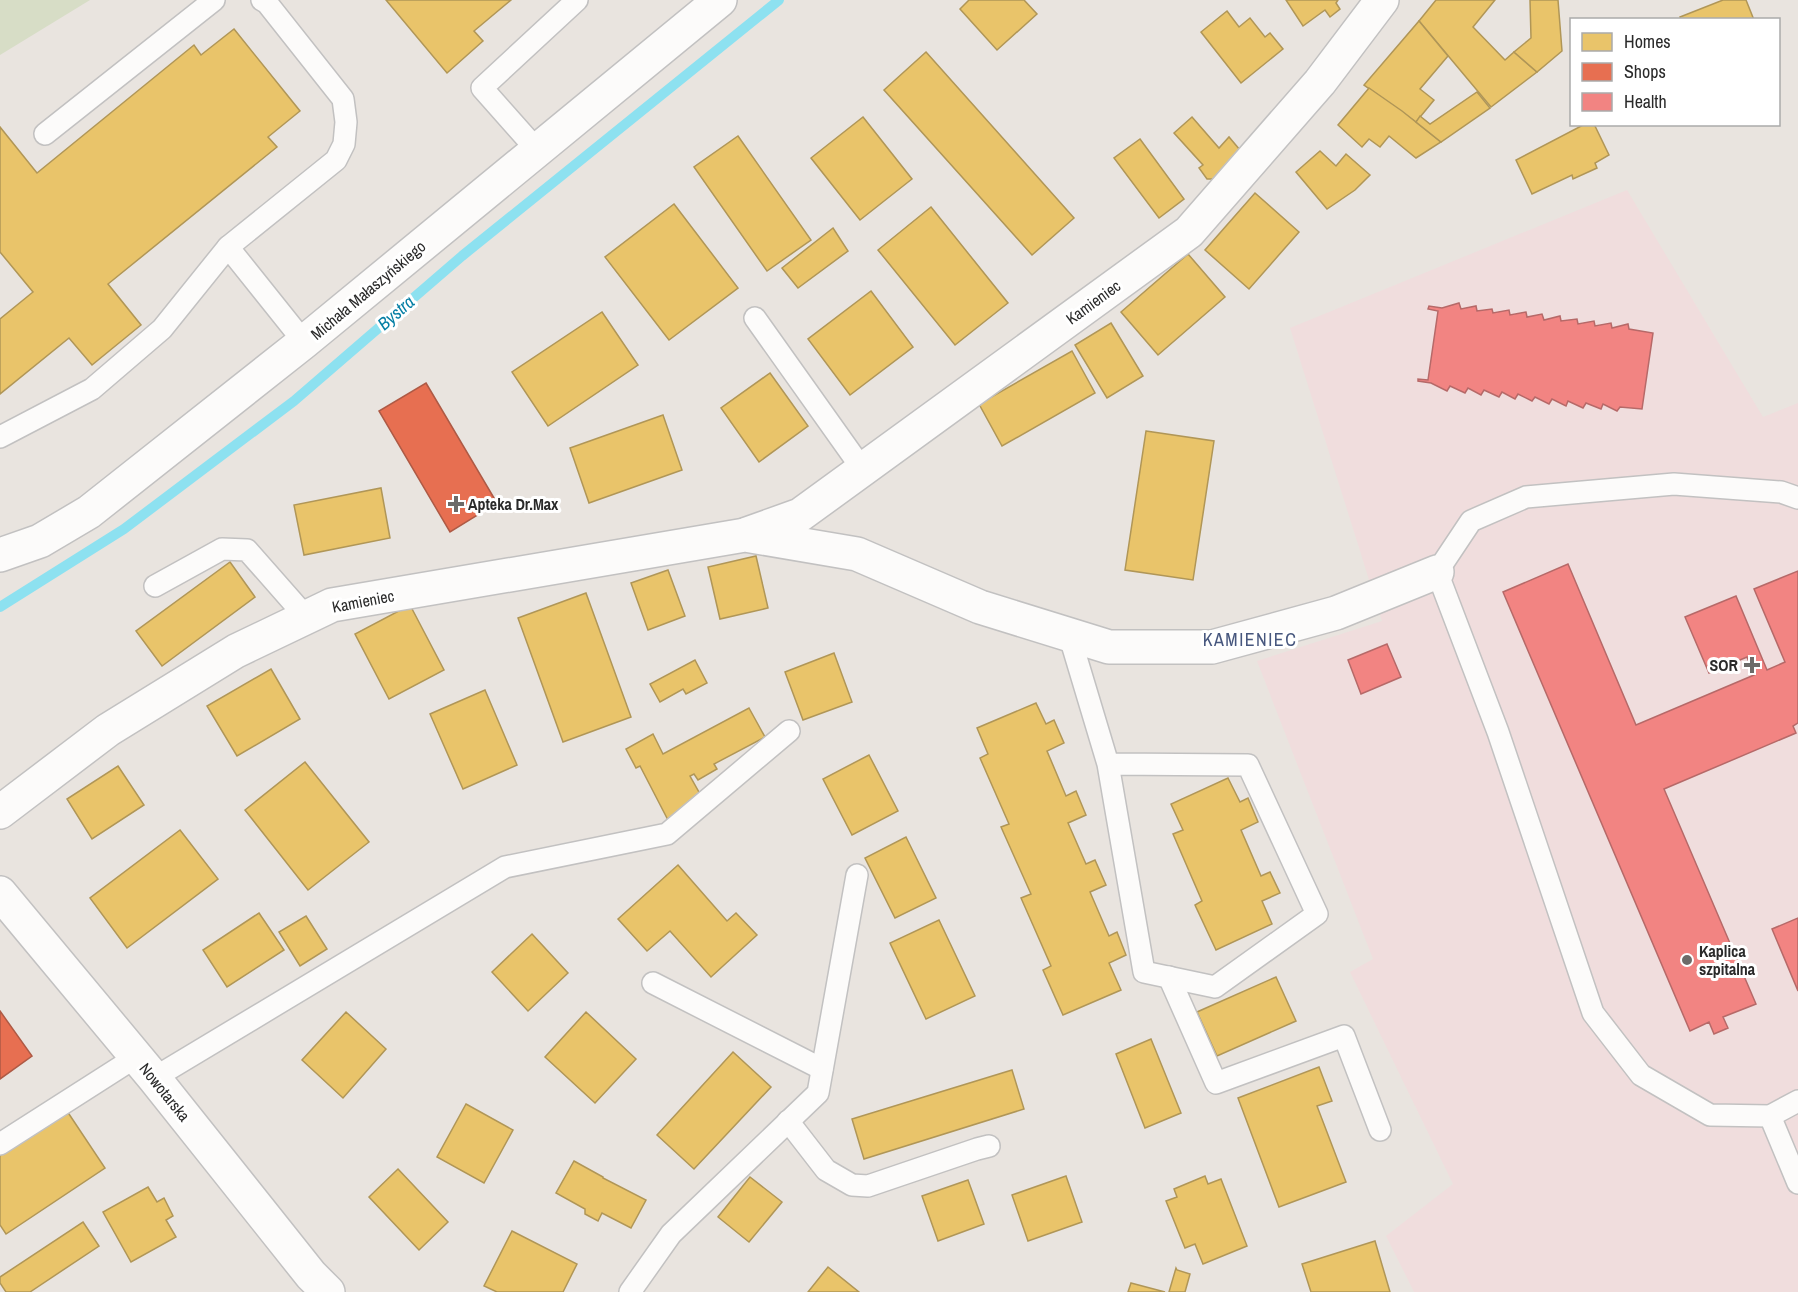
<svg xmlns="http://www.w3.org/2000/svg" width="1798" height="1292" font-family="'Archivo Narrow',sans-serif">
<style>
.medical{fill:#f0dddd}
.cemetery{fill:#d7ddc6}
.homes{fill:#e9c46a;stroke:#b09657;stroke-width:1.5}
.shops{fill:#e76f51;stroke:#ae5a45;stroke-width:1.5}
.health{fill:#f28482;stroke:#b66968;stroke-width:1.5}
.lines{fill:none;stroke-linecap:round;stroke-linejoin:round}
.stream{stroke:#8de1f0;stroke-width:10}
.service-casing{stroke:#c2c1c1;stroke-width:24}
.minor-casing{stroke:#c2c1c1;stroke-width:36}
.secondary-casing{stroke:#c2c1c1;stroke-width:36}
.service{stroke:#fcfbfa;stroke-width:21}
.minor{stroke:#fcfbfa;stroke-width:33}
.secondary{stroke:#fcfbfa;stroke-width:33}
.poi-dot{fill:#6d6b69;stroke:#fff;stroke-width:2}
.labels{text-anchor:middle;stroke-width:6;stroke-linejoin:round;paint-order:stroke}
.street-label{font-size:16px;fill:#2a2a2a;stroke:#fff}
.poi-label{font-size:16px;font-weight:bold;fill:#2a2a2a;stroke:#fff;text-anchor:start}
.water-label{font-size:18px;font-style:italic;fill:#047ea4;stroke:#fff}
.neighbourhood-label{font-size:18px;letter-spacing:1.5px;fill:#47577e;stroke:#fff}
</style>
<rect width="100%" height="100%" fill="#e9e4df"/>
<path class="medical" d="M1627,190l136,227 35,-14v889h-384l-28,-56 67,-52 -103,-212 23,-13 -116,-298 125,-40 -92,-293z"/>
<path class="cemetery" d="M0,0h90l-90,55z"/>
<g class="homes">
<path d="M386,0h125l-37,31 9,10 -36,32z"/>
<path d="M969,0h55l13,14 -40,36 -37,-41z"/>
<path d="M1286,0h52l-2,3 4,6 -10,8 -5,-7 -22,16z"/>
<path d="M1436,0h59l-22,27 32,33 9,-8 23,20 -46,35 -72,-86z"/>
<path d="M1530,0h28l4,51 -25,21 -23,-20 17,-14z"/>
<path d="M1723,0h23l8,20h-73l-1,-3z"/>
<path d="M1227,11l12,16 11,-9 15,19 5,-4 13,16 -42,34 -40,-51z"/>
<path d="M1419,21l29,35 -28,33 14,11 -18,22 -52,-37z"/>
<path d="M234,29l66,82 -32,26 9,10 -169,137 33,41 -49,40 -23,-27 -69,56v-75l33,-27 -33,-40v-125l37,46 157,-128 7,10z"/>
<path d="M926,52l148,166 -42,37 -148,-165z"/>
<path d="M1369,88l33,23 39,31 -25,16 -27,-22 -9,11 -11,-8 -7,8 -24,-22z"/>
<path d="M1477,92l13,16 -49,34 -25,-20 4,-6 10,8z"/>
<path d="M863,117l49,62 -52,41 -49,-62z"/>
<path d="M1192,117l27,31 10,-11 11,13 -27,29h-6l-8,-11 4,-3 -29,-32z"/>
<path d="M1585,124h9l15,31 -14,8 2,5 -24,11 -1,-4 -40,19 -16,-34z"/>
<path d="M738,136l73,104 -44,31 -73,-104z"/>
<path d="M1140,139l44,60 -25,19 -45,-60z"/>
<path d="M1320,151l16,15 10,-12 24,21 -15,15 -28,19 -31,-37z"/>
<path d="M1255,193l44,39 -50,57 -44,-39z"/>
<path d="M674,204l64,84 -69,52 -64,-83z"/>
<path d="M931,207l77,96 -53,42 -77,-95z"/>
<path d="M833,228l15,23 -50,37 -16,-20z"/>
<path d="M1188,254l37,43 -67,58 -37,-43z"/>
<path d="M871,291l42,56 -63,48 -42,-56z"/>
<path d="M602,312l36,53 -90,61 -36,-54z"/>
<path d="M1111,323l32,53 -36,22 -32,-53z"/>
<path d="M1072,351l23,42 -93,53 -23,-42z"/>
<path d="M770,373l38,53 -49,36 -38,-54z"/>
<path d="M663,415l19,55 -93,33 -19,-55z"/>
<path d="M1146,431l68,10 -21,139 -68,-10z"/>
<path d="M381,488l9,50 -86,17 -10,-50z"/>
<path d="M756,556l12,52 -48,11 -12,-52z"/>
<path d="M230,562l25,35 -93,69 -26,-35z"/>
<path d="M668,570l17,46 -37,14 -17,-47z"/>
<path d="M586,593l45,124 -68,25 -45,-124z"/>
<path d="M410,605l34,65 -55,29 -34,-65z"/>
<path d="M834,653l18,49 -49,18 -18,-48z"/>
<path d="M695,660l12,23 -21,11 -3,-5 -23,13 -10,-18z"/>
<path d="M271,669l29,50 -63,37 -30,-50z"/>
<path d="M485,690l32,75 -54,24 -33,-75z"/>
<path d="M1036,703l10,21 8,-4 10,23 -17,8 19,45 10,-5 10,24 -18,8 18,41 9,-4 11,25 -16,7 19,44 8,-4 9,23 -17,8 12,27 -58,25 -20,-45 8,-4 -30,-68 10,-4 -30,-67 8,-3 -29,-66 8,-4 -11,-26z"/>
<path d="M749,708l16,29 -51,27 3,5 -19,11 -4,-6 -4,2 10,18 -6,3 5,8 -30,17 -29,-56 -4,2 -10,-19 27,-15 10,20z"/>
<path d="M869,755l29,56 -46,24 -29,-56z"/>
<path d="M305,762l64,80 -61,48 -63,-80z"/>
<path d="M118,766l26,39 -52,34 -25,-40z"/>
<path d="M1228,778l12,24 8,-4 10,24 -17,8 20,46 9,-4 10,21 -18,8 10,23 -56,26 -21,-45 7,-4 -29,-67 10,-4 -12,-26z"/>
<path d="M180,830l38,49 -91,69 -37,-50z"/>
<path d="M906,837l30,61 -41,20 -30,-60z"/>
<path d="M678,865l49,56 9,-8 21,22 -46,42 -41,-46 -23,20 -29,-32z"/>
<path d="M259,913l25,37 -57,37 -24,-37z"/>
<path d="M306,916l21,33 -27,17 -21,-34z"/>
<path d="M939,920l36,76 -49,23 -36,-76z"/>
<path d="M532,934l36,39 -40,38 -36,-39z"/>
<path d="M1276,977l20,44 -79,35 -20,-44z"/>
<path d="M346,1012l40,37 -43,49 -41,-38z"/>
<path d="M586,1012l50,47 -41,44 -50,-46z"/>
<path d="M1151,1039l30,74 -36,15 -29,-74z"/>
<path d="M733,1052l38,35 -77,82 -37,-34z"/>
<path d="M1319,1067l13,34 -15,5 29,76 -67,25 -41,-109z"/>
<path d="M1012,1070l12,39 -160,50 -12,-40z"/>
<path d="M466,1104l47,26 -29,53 -47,-26z"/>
<path d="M67,1111l38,57 -99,66 -6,-9v-70z"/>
<path d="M574,1161l29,16v1l43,22 -15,28 -29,-15 -4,8 -13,-7v-5l-29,-16z"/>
<path d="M398,1169l50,53 -29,28 -50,-53z"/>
<path d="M1066,1176l16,46 -54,19 -16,-46z"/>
<path d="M1205,1176l3,8 13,-5 26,67 -44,18 -8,-20 -10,4 -19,-47 11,-4 -3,-8z"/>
<path d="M750,1177l32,25 -33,40 -31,-25z"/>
<path d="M968,1180l16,44 -46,17 -16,-45z"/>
<path d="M148,1187l9,15 7,-4 9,18 -7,4 10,17 -45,25 -28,-50z"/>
<path d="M83,1222l16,24 -69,46h-24l-6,-9v-6z"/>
<path d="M512,1231l65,33 -14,28h-66l-13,-6z"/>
<path d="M1375,1241l15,51h-79l-9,-28z"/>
<path d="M828,1267l31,25h-51z"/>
<path d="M1176,1268l1,2 13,4 -5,18h-16z"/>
<path d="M1131,1283l34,9h-37z"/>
</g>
<g class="shops">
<path d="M426,383l71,120 -47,29 -71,-121z"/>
<path d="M0,1011l32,45 -32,23z"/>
</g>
<g class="health">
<path d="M1459,303l2,6 15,-3 1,5 15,-2 1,4 16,-3 1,5 16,-3 1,5 15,-3 2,6 16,-4 1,5 16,-2 1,5 16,-3 1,5 16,-3 1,5 16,-4 1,5 24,4 -11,76 -22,-2 -3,4 -14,-7 -2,5 -15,-6 -3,5 -15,-7 -2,5 -14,-7 -3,5 -14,-7 -3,4 -14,-7 -3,5 -13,-7 -3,5 -15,-7 -3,5 -13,-7 -3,5 -15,-7 -3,5 -16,-8 -13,-2v-2l10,1 10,-69 -10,-2 1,-3 13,2z"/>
<path d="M1568,564l68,161 118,-50 -7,-18 -38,16 -24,-56 51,-21 31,74 18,-8 -31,-73 44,-18v152l-5,3 3,7 -132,56 92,215 -33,13 5,11 -14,6 -5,-12 -19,9 -187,-439z"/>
<path d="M1387,644l14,33 -40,17 -13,-34z"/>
<path d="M1798,918v73l-26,-62z"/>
</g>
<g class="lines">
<path class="stream" d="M0,607l124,-78 170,-128 168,-145 317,-256"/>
<defs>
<g id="service">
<path d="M262,0l5,3 76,96 3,23 -2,22 -8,16 -108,87 76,95"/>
<path d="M45,134l169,-134"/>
<path d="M537,150l-55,-62 95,-88"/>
<path d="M755,318l108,152"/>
<path d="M0,437l92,-48 70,-60 66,-82"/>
<path d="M1798,498l-17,-6 -107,-8 -148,13 -55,24 -34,51 61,160 95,281 48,62 69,40 60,1 28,-15"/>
<path d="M155,586l67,-37 25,1 59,67"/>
<path d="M1069,634l39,130 36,208 71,15 102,-73 -69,-149 -140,-1"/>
<path d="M1169,977l47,106 128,-47 36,94"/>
<path d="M653,983l169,86"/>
<path d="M154,1078l351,-211 162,-33 122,-103"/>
<path d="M1770,1116l28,67"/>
<path d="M788,1121l38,49 26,15 16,1 109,-37 12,-3"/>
<path d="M0,1144l136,-87"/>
<path d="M630,1292l41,-58 147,-141 39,-218"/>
</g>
<g id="minor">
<path d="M747,534l53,-19 389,-283 131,-150 62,-82"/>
<path d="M0,555l40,-14 49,-29 215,-170 416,-342"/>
<path d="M0,812l108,-82 128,-79 96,-46 413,-70 112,19 123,53 129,40h103l124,-34 101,-41"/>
</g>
<path id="secondary" d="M0,893l154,185 157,197 17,17"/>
</defs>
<use href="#service" class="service-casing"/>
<use href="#minor" class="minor-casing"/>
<use href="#secondary" class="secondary-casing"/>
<use href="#service" class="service"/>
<use href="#minor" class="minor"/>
<use href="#secondary" class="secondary"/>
</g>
<g class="poi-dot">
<path d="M453 495h6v6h6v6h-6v6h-6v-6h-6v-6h6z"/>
<path d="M1749 656h6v6h6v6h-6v6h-6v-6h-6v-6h6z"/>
<circle cx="1687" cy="960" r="6"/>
</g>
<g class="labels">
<g class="street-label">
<text transform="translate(368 290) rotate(-40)" y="6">Michała Małaszyńskiego</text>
<text transform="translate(1093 302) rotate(-36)" y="6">Kamieniec</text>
<text transform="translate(363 601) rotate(-11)" y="6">Kamieniec</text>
<text transform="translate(165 1092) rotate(51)" y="6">Nowotarska</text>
</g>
<g class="poi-label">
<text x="468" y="510">Apteka Dr.Max</text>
<text x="1738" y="671" text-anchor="end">SOR</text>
<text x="1699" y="957">Kaplica<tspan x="1699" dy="18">szpitalna</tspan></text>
</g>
<g class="water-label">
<text transform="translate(396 313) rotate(-41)" y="6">Bystra</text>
</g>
<g class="neighbourhood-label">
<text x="1250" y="646">KAMIENIEC</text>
</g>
</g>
<rect x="1570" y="18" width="210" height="108" fill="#ffffff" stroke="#aaaaaa" stroke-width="1.5"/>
<rect x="1582" y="33" width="30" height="18" fill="#e9c46a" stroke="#aaaaaa" stroke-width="1.5"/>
<text x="1624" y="48" font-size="18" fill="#2a2a2a">Homes</text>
<rect x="1582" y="63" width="30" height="18" fill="#e76f51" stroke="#aaaaaa" stroke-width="1.5"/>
<text x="1624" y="78" font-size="18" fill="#2a2a2a">Shops</text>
<rect x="1582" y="93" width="30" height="18" fill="#f28482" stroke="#aaaaaa" stroke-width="1.5"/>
<text x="1624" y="108" font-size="18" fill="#2a2a2a">Health</text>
</svg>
